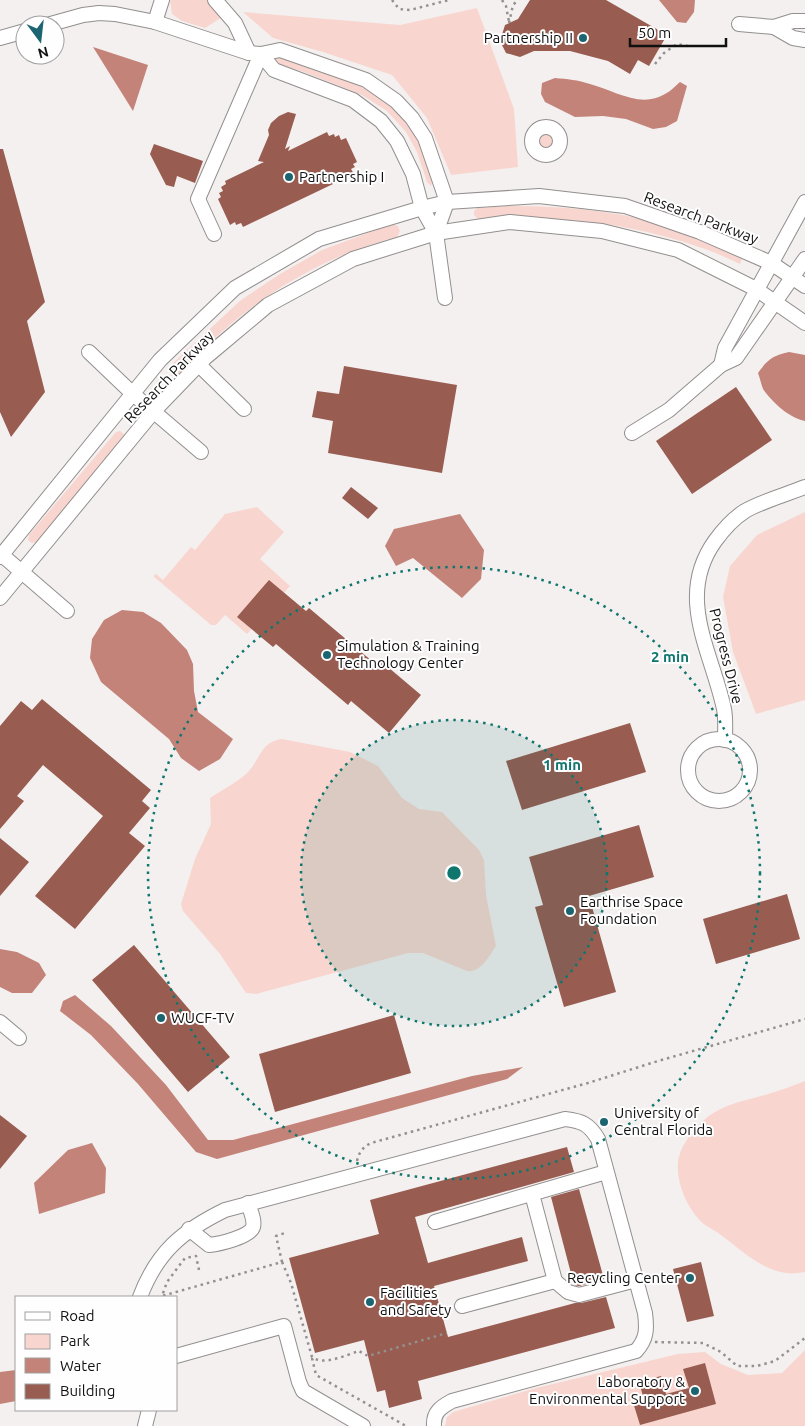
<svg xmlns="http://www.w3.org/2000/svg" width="805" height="1426" font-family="Ubuntu,sans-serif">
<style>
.green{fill:#f8d6cf}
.water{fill:#c38378}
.building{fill:#985c51}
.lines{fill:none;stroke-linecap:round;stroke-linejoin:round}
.minor-casing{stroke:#928f8e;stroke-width:16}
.path{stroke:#939190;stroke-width:2.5;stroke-dasharray:2.5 4;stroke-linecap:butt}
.minor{stroke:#fff;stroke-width:14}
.ring{fill:none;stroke:#0f766e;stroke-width:2.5;stroke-dasharray:2.5 5}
.poi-dot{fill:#1b6571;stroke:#fffefe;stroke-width:2}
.labels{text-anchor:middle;stroke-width:4;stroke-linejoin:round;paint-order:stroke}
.poi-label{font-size:15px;fill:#111010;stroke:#fffefe;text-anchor:start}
.street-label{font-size:15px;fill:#111010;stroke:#fffefe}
.centre{fill:#0f766e;stroke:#fffefe;stroke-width:2.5}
.ring-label{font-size:15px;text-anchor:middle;font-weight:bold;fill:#0f766e;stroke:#fffefe;stroke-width:4;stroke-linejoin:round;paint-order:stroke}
</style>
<rect width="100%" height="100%" fill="#f4f0ef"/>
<g class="green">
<path d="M170,0h45l12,14 -22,14 -23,-7 -10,-7z"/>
<path d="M477,8l37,101 4,58 -67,8 -24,-57 -35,-43 -69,-23 -50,-14 -30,-26 157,13z"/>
<path d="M272,55c38,11 99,28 127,58 18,19 27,44 34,68l-2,5 -4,-4 -10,-30 -11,-20 -19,-21 -25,-16 -58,-23 -26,-8z"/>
<circle cx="545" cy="141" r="10"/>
<path d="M510,206c53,0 108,4 159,21 25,8 49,21 73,32l-2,5c-11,-5 -23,-11 -35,-15 -72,-26 -150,-35 -227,-30l-4,-4v-4l3,-3z"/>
<path d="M392,224l6,2 2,5 -3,6c-64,16 -124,50 -173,93 -17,14 -31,31 -46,46h-7l-1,-6 2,-6 69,-64 39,-26 42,-24z"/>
<path d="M120,431l5,4 -1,6 -86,101 -6,1 -4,-3 1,-5 87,-103z"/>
<path d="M257,507l27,25 -24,27 30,27 -43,48 -22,-19 -9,10h-5l-58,-49 3,-2 7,6 28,-33 4,3 30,-36z"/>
<path d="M805,512v188l-49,14 -23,-62 -10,-55 7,-31 27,-31z"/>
<path d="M282,739l68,13 28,14 24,32 17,11 23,3 37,38 5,10 2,35 10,51c-7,10 -15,27 -29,25l-44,-18h-15l-152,41 -10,-1 -26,-39 -37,-43 -2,-7 14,-45 16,-35 -1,-26c12,-8 30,-17 39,-27 12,-14 12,-29 33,-32z"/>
<path d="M805,1081v191c-6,1 -13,2 -19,1 -26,-4 -45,-23 -65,-38 -5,-4 -11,-7 -16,-10 -16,-13 -29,-41 -27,-62 1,-15 14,-32 25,-42 17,-16 40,-20 62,-26 14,-4 27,-9 40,-14z"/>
<path d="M805,1350v76h-360l2,-9 6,-5 83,-24 142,-34 27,-2 16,12 27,11 34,-2z"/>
</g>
<g class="water">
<path d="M659,0h36l-1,12 -8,11 -9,-1z"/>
<path d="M93,47l55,18 -15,46z"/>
<path d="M555,78c12,1 23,2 35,6 23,6 51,25 75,10 6,-3 10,-8 15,-12l7,4 -10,35 -11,6 -13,2 -27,-10 -23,-3 -28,1 -30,-15 -4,-8 1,-11z"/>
<path d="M789,352l16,3v66c-16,-3 -33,-19 -42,-32 -2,-5 -3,-11 -5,-16 10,-14 14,-17 31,-21z"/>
<path d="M460,514l24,36 -3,29 -19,19 -49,-40 -17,8 -11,-20 9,-17z"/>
<path d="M122,610l21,2 18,11 26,27 6,14 1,27 4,21 35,27 -13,20 -21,12 -18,-13 -12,-19 -68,-57 -11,-24 2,-19 12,-19z"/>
<path d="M0,949l17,3 22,11 7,12 -14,18h-20l-12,-6z"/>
<path d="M75,995l36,31 55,59 42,55h25l239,-64 51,-9 -16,12 -290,80 -21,-7 -58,-68 -47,-49 -31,-24 3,-10z"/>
<path d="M92,1143l14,25 -1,25 -66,21 -5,-31 34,-33z"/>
<path d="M16,1370v31l-16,3v-32z"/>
</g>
<g class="building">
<path d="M530,0h76l61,35 -18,31 -11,-6 -8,14 -22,-13 -38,-10h-36l-14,6 -14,-4 -6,-12 5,-16 13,-6z"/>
<path d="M288,112l8,2 -11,35 5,-3 -2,5 39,-19 2,4 5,-2 1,3 4,-2 2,5 5,-2 11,24 -4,2 2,3 -4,2 3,5 -111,53 -2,-4 -5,2 -1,-3 -5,3 -12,-26 3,-2 -2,-4 4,-2 -2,-4 5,-3 -1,-3 39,-19 -6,-1 11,-26 -1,-5 3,-7 8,-7z"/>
<path d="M154,144l49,17 -8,22 -18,-7 -3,11 -8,-2 -16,-31z"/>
<path d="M0,149h3l42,153 -18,19 18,71 -34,45 -11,-25z"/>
<path d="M344,366l113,19 -15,88 -114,-20 5,-32 -21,-4 5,-26 22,3z"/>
<path d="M736,387l36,53 -80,54 -36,-53z"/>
<path d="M351,487l27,21 -10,11 -26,-21z"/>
<path d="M269,580l37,31 3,-3 70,59 3,-5 39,33 -32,38 -38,-32 -3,4 -72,-61 -3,3 -36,-30z"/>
<path d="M42,699l109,91 -9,11 8,7 -21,25 16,13 -70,83 -40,-33 68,-80 -60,-51 -26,31 7,5 -24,28v-103l21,-25 11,9z"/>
<path d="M630,723l16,49 -124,38 -16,-49z"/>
<path d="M639,825l15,52 -65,19 27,96 -52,15 -29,-100 8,-2 -14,-48z"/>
<path d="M0,838l29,24 -29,34z"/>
<path d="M787,894l13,45 -84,25 -13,-45z"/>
<path d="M134,945l96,112 -42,35 -96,-112z"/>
<path d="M394,1015l17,58 -136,39 -16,-58z"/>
<path d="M0,1115l27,21 -27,33z"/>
<path d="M567,1147l7,25 -159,45 13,46 94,-26 6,24 -94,25 14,51 127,-34h6l25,-6 9,31 -197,53 4,18 -33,9 -4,-18 -8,2 -13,-52 -49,13 -26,-95 90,-24 -9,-34z"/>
<path d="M579,1189l25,90 -25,7 -5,-1 -23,-88z"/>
<path d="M701,1262l13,54 -27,6 -14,-53z"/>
<path d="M705,1363l11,41 -76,21 -8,-26 11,-3 -4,-14 22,-6 5,18 23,-6 -6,-19z"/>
</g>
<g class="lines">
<defs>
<g id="minor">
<path d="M215,0l20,23 14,30"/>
<path d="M155,22l7,-22"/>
<path d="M739,24l35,3 19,-6h12"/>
<path d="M47,25l36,-10 16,-2 16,1 40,8 94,31 12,1 19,-4 86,30 30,21 16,17 13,20 22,64 -11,31"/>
<path d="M774,27l19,11 12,2"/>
<path d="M0,38l25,-7"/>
<path d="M261,54l13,16 79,30 28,21 16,20 16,33 9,34 14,25 9,65"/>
<circle cx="546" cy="141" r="14"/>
<path d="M214,234l-16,-35 63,-145"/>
<path d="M89,352l44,42 68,58"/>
<path d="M199,365l45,44"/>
<path d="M721,365l4,-17 80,-146"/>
<path d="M632,433l37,-23 52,-45 15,-7 69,-99"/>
<path d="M2,555l65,56"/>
<path d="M0,557l160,-197 75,-72 84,-49 103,-31 25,-6 92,-6 86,10 75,26 71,31 34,23"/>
<path d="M0,598l154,-187 52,-54 62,-52 85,-46 83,-26 74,-11 92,9 76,19 78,39 49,34"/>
<circle cx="719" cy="770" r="31"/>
<path d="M725,740c0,-10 1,-21 -1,-31 -12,-57 -49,-112 -9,-168 8,-11 19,-23 30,-30 15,-9 43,-17 60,-24"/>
<path d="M0,1022l19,16"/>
<path d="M435,1222l171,-50"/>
<path d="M189,1229l20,16c10,-1 41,-8 44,-18 2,-7 -3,-17 -5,-24"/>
<path d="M555,1281l13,11 11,3 57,-15"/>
<path d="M140,1297c17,-45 42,-66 85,-87l340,-91c17,2 24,5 33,20l47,174c2,16 2,26 -9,38l-184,50c-11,6 -19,11 -18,25"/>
<path d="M462,1306l93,-25 -23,-87"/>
<path d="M176,1356l108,-30 15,56 4,9 60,35"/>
<path d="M145,1426l4,-16"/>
</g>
</defs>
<use href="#minor" class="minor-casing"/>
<g class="path">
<path d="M392,0l7,9 11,1 39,-10"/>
<path d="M502,0l4,6 3,16"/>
<path d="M509,23l4,-18 5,-5"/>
<path d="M655,64l9,-11 13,-9 11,2"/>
<path d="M357,1161c2,-9 6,-14 14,-18l217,-60 70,-22 147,-42"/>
<path d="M282,1262l9,21 21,74c12,9 34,-2 47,-6l9,5 79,-23"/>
<path d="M199,1270l-3,-14 -11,2 -18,24 -5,14 120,-34 -6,-26 9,-3"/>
<path d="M655,1342l48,1 18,9 16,14h20l18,-5 30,-23"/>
<path d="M312,1358l4,17 90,51"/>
</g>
<use href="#minor" class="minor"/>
</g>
<circle cx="454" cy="873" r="153" fill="#0f766e" fill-opacity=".12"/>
<g class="ring">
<circle cx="454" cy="873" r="153"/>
<circle cx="454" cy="873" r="306"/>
</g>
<g class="poi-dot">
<circle cx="583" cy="38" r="5"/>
<circle cx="289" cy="177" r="5"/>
<circle cx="327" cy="655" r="5"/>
<circle cx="570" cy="911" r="5"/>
<circle cx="161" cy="1018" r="5"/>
<circle cx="604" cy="1122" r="5"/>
<circle cx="690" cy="1278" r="5"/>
<circle cx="370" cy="1302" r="5"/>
<circle cx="695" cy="1391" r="5"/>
</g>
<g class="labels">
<g class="poi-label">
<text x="573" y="43" text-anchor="end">Partnership II</text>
<text x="299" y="182">Partnership I</text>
<text x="337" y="651">Simulation &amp; Training<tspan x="337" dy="17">Technology Center</tspan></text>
<text x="580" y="907">Earthrise Space<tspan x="580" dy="17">Foundation</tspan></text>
<text x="171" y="1023">WUCF-TV</text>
<text x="614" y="1118">University of<tspan x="614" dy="17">Central Florida</tspan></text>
<text x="680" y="1283" text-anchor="end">Recycling Center</text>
<text x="380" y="1298">Facilities<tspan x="380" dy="17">and Safety</tspan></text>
<text x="685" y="1387" text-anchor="end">Laboratory &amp;<tspan x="685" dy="17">Environmental Support</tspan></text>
</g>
<g class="street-label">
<text transform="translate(701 218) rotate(21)" y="5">Research Parkway</text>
<text transform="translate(169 377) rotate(-46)" y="5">Research Parkway</text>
<text transform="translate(726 656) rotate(76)" y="5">Progress Drive</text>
</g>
</g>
<circle cx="454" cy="873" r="8" class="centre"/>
<g class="ring-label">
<text x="670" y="662">2 min</text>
<text x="562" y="770">1 min</text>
</g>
<rect x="15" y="1296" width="162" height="115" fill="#fffefe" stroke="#a09f9f"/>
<rect x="25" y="1312" width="25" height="8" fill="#ffffff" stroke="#a09f9f"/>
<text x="60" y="1321" font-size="15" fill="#111010">Road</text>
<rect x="25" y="1334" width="25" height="15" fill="#f8d6cf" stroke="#a09f9f"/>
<text x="60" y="1346" font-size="15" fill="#111010">Park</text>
<rect x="25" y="1358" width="25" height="15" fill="#c38378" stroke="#a09f9f"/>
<text x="60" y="1371" font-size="15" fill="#111010">Water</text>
<rect x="25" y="1384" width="25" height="15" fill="#985c51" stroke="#a09f9f"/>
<text x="60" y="1396" font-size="15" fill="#111010">Building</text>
<g transform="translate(40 40) rotate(165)"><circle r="24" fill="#fffefe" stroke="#a09f9f"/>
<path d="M0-4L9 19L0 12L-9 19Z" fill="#1b6571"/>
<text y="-8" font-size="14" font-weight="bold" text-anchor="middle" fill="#111010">N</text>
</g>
<path d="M630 38v8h96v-8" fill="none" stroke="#111010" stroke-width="2.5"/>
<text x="638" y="38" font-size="15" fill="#111010" stroke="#fffefe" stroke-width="4" paint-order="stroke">50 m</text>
</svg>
